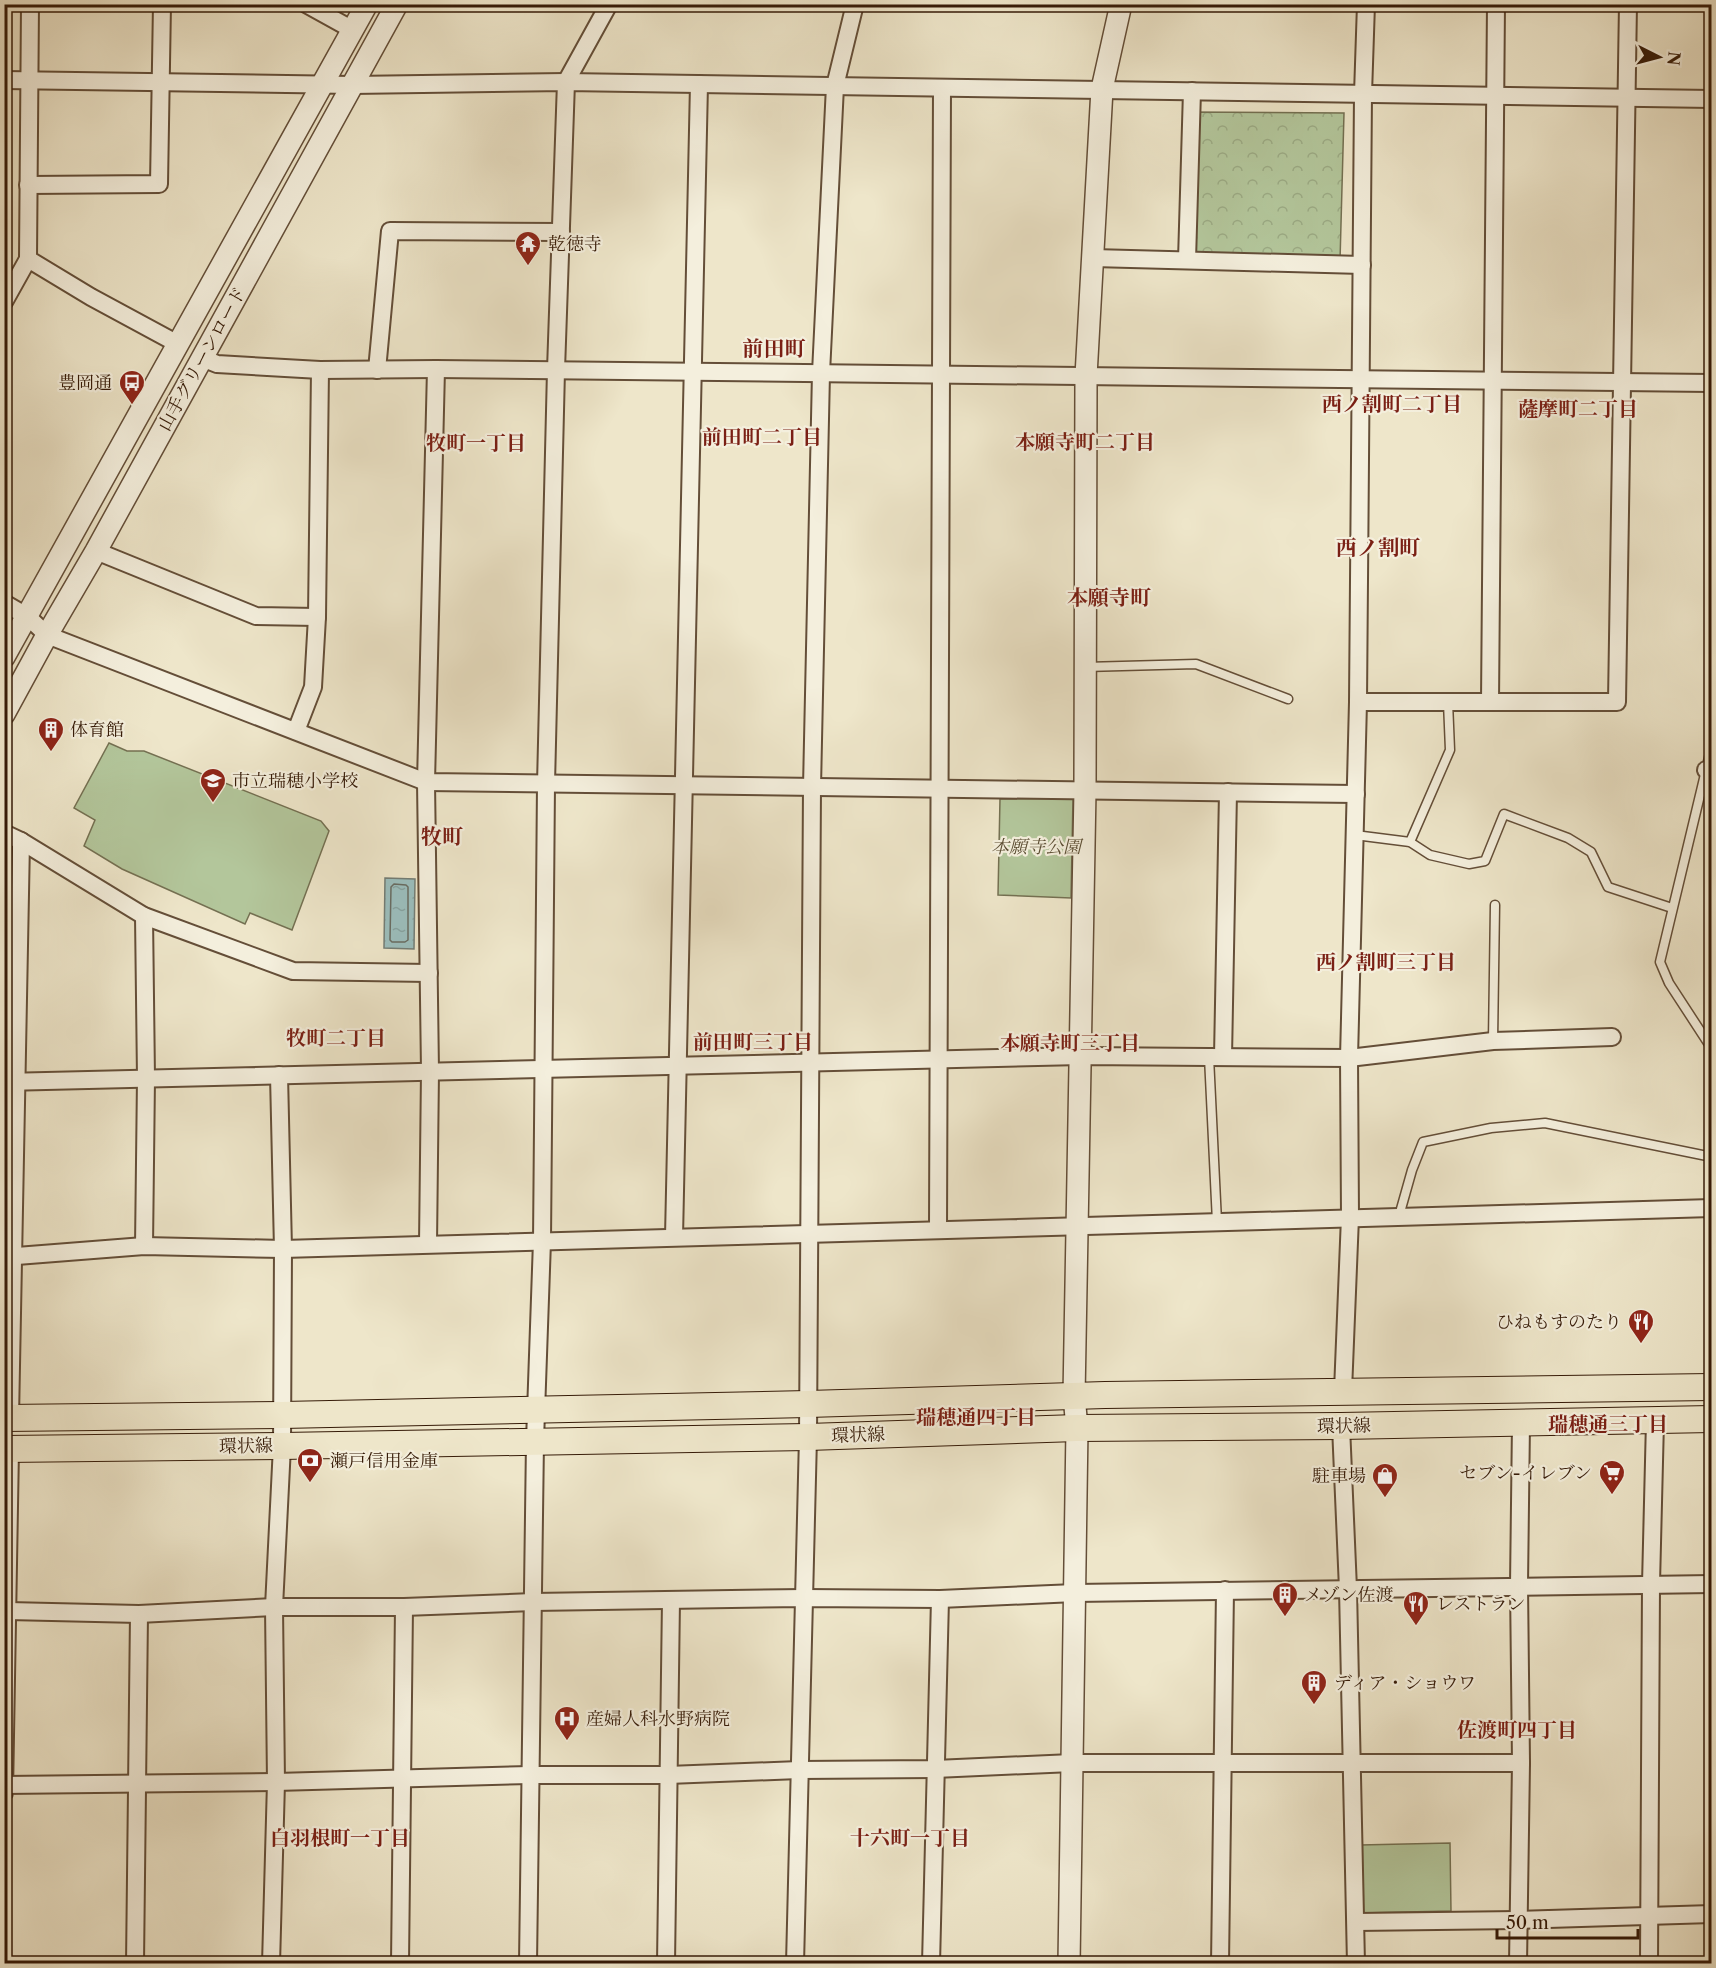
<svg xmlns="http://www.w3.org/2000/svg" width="1716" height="1968" font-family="'Libre Caslon Text','Noto Serif JP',serif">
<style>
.green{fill:#b3c69b;stroke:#747052;stroke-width:1.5}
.forest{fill:url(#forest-crowns);stroke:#747052;stroke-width:1.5}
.water{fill:url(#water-ripples);stroke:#737d75;stroke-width:1.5}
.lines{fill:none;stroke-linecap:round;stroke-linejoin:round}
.shore{stroke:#686c62;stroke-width:1.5}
.service-casing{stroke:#644e38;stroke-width:11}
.minor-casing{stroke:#644e38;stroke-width:20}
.tertiary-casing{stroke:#644e38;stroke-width:24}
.primary-casing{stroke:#361b08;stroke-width:28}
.service{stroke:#f4efdd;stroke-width:8}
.minor{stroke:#f4efdd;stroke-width:16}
.tertiary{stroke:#f4efdd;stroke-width:21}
.primary{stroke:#eee6ca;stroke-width:26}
.labels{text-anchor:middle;stroke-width:4.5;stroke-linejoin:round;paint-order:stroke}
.poi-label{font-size:18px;fill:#361b08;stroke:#f4efdd;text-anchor:start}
.street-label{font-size:18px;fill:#361b08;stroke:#f4efdd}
.park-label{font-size:18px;font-style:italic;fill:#5c4e34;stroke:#f4efdd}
.neighbourhood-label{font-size:20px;font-weight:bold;fill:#7a1f14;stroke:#f4efdd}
.quarter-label{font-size:21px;font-weight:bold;fill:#7a1f14;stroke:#f4efdd}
</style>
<defs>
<pattern id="forest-crowns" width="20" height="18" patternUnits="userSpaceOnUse" patternTransform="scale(1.5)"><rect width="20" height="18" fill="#b3c69b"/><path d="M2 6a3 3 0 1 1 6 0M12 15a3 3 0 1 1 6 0" fill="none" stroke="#9baa84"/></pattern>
<pattern id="water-ripples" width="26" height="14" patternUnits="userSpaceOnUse" patternTransform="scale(1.5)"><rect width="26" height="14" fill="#9bbebd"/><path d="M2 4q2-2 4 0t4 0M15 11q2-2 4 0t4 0" fill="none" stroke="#86a3a1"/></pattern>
</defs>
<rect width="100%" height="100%" fill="#eee6ca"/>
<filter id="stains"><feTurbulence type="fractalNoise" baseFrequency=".00333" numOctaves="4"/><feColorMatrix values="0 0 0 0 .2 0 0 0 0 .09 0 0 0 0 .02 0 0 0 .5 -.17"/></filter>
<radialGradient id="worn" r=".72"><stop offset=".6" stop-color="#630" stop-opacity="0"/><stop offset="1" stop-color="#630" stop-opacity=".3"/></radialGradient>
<g class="green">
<path d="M109,743l18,8h17l177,70 8,10 -37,99 -42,-17 -5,11 -123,-55 -38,-23 11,-26 -21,-12z"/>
<path d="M1073,798l-2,100 -73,-3 2,-96z"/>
<path d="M1450,1843l1,68 -90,2 -1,-68z"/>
</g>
<path class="forest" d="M1188,112l156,1 -4,148 -153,-8z"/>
<path class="water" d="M385,878l30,1 -1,70 -30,-1z"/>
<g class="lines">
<path class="shore" d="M394,884l12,1 2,2v53l-3,2h-13l-2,-2 1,-53z"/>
<defs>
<g id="service">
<path d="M1085,667l111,-3 92,35"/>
<path d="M1712,745l-52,217 9,21 43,66"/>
<path d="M1355,835l55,7 20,13 39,9 16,-3 19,-47 64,24 23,14 17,35 64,21"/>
<path d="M1410,842l40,-92 -2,-48"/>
<path d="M1493,1041l2,-136"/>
<path d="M1209,1057l8,165"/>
<path d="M1399,1216l13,-46 11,-28 68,-14 54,-5 167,34"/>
</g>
<g id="minor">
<path d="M306,4l47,26"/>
<path d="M4,80l348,5 214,-3 1146,17"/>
<path d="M28,185l131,-1 3,-180"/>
<path d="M1093,258l269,7"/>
<path d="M28,259l63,38 87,47"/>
<path d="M1187,260l5,-169"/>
<path d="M4,302l24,-43 2,-255"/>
<path d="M202,358l15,6 103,6 116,-1 1276,14"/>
<path d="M377,370l13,-139 171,1"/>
<path d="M96,551l160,65 61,1"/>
<path d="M4,603l24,14 19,18 379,147 930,12"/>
<path d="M1358,702h259l11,-698"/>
<path d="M1490,702l6,-698"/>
<path d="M296,731l17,-44 4,-70 3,-247"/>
<path d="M1706,770l6,-1"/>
<path d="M4,833l17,8 -11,577"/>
<path d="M21,841l123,75 149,55 136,2"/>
<path d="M1223,1057l5,-265"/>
<path d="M4,1082l1077,-26 268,2 144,-17 119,-4"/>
<path d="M938,1229l4,-1141"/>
<path d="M674,1237l25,-1153"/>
<path d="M428,1244l2,-173 -4,-289 10,-413"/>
<path d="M144,1246l2,-168 -2,-162"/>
<path d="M4,1257l140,-11 139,3 1429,-41"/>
<path d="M1343,1391l7,-174 -1,-159 9,-356 5,-608 3,-90"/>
<path d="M1341,1426l7,163 8,375"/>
<path d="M8,1611l131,3 135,-7h130l129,-5 271,-4 136,1 135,-6 637,-9"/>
<path d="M4,1785l272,-3 254,-7h138l131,-5 136,-1 137,-6h449"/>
<path d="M4,1793l6,-344"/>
<path d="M1356,1922l162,-2 194,-6"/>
<path d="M135,1964l4,-350"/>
<path d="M271,1964l5,-182 -2,-175 8,-161 1,-197 -4,-174"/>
<path d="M400,1964l4,-357"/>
<path d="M528,1964l7,-523 7,-200 4,-457 10,-414 10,-288 43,-78"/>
<path d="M666,1964l5,-364"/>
<path d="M795,1964l13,-527 4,-650 9,-414 14,-287 20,-82"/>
<path d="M931,1964l9,-365"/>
<path d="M1220,1964l5,-374"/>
<path d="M1518,1964l3,-201 -2,-178 2,-162"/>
<path d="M1649,1964l2,-380 4,-163"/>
</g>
<g id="tertiary">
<path d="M4,657l363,-653"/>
<path d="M4,714l43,-79 49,-84 301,-547"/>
<path d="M1069,1964l8,-536 -3,-32 11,-606 1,-414 16,-287 19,-85"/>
</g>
<g id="primary">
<path d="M4,1418l278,-3 526,-11 297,-9 607,-8"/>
<path d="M4,1449l278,-3 526,-9 269,-9 264,-2 371,-7"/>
</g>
</defs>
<use href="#service" class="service-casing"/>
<use href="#minor" class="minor-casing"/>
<use href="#tertiary" class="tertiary-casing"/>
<use href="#primary" class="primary-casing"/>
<use href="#service" class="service"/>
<use href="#minor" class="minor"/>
<use href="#tertiary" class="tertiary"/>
<use href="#primary" class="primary"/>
</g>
<defs>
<symbol id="temple-pin" viewBox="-11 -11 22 30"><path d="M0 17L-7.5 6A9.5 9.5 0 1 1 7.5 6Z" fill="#8f2418" stroke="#f4efdd"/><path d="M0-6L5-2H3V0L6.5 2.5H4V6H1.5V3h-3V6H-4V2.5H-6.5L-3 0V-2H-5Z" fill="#fff"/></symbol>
<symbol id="bus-pin" viewBox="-11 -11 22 30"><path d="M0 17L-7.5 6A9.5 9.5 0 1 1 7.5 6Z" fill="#8f2418" stroke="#f4efdd"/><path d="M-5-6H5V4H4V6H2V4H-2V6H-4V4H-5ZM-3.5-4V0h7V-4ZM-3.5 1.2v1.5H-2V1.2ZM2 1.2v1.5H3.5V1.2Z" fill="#fff"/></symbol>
<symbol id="building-pin" viewBox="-11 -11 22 30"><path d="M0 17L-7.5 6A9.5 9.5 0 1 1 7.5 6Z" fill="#8f2418" stroke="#f4efdd"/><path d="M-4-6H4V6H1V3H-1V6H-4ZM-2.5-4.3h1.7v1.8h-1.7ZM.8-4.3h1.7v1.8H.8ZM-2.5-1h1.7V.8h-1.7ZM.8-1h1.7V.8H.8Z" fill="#fff"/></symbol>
<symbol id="school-pin" viewBox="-11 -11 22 30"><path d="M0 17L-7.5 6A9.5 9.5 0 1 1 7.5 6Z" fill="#8f2418" stroke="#f4efdd"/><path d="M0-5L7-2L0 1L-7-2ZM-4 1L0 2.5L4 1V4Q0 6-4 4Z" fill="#fff"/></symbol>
<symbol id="restaurant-pin" viewBox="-11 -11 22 30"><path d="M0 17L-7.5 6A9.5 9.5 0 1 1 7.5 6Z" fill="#8f2418" stroke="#f4efdd"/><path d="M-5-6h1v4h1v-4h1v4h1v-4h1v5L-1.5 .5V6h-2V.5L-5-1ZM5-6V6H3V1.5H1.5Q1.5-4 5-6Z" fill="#fff"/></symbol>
<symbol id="bank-pin" viewBox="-11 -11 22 30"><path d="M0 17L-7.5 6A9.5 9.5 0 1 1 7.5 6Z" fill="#8f2418" stroke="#f4efdd"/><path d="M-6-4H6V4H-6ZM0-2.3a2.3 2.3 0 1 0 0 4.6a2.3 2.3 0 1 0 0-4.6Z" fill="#fff"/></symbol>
<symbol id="supermarket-pin" viewBox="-11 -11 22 30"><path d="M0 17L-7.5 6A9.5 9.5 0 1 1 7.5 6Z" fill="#8f2418" stroke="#f4efdd"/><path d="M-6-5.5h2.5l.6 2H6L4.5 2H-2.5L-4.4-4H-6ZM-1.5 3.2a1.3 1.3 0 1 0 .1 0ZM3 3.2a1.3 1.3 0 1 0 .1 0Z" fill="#fff"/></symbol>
<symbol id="shop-pin" viewBox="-11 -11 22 30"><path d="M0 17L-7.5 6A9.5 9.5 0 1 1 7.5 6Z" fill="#8f2418" stroke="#f4efdd"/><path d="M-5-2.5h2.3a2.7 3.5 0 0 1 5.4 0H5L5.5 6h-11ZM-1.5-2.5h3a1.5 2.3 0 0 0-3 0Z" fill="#fff"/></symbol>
<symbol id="hospital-pin" viewBox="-11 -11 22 30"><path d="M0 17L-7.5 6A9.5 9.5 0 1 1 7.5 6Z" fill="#8f2418" stroke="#f4efdd"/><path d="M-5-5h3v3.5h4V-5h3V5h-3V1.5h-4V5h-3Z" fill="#fff"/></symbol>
</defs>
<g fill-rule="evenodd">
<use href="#temple-pin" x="513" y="229" width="30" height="40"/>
<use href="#bus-pin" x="117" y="368" width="30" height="40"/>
<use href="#building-pin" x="36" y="715" width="30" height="40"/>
<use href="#school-pin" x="198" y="766" width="30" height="40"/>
<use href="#restaurant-pin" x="1626" y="1307" width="30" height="40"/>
<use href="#bank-pin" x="295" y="1446" width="30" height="40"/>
<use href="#supermarket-pin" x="1597" y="1458" width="30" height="40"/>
<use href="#shop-pin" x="1370" y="1461" width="30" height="40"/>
<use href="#building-pin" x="1270" y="1580" width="30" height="40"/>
<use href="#restaurant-pin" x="1401" y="1589" width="30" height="40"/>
<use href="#building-pin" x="1299" y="1668" width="30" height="40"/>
<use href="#hospital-pin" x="552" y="1704" width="30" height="40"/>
</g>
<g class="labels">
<g class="poi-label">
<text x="548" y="250">乾徳寺</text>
<text x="112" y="389" text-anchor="end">豊岡通</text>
<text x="70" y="736">体育館</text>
<text x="232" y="787">市立瑞穂小学校</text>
<text x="1622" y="1328" text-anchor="end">ひねもすのたり</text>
<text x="330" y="1467">瀬戸信用金庫</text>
<text x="1592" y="1479" text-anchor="end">セブン-イレブン</text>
<text x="1366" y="1482" text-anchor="end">駐車場</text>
<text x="1304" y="1601">メゾン佐渡</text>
<text x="1436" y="1610">レストラン</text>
<text x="1334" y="1689">ディア・ショウワ</text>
<text x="586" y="1725">産婦人科水野病院</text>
</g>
<g class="street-label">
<text transform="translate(202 359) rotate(-61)" y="6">山手グリーンロード</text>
<text transform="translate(1344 1426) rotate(-1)" y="6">環状線</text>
<text transform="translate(858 1435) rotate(-2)" y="6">環状線</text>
<text transform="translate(246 1446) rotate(-1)" y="6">環状線</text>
</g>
<g class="park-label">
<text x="1036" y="853">本願寺公園</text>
</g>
<g class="neighbourhood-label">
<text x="1392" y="411">西ノ割町二丁目</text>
<text x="1578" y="416">薩摩町二丁目</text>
<text x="762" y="444">前田町二丁目</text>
<text x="1085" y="449">本願寺町二丁目</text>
<text x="476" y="450">牧町一丁目</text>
<text x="1386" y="969">西ノ割町三丁目</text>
<text x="336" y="1045">牧町二丁目</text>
<text x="753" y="1049">前田町三丁目</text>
<text x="1070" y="1050">本願寺町三丁目</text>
<text x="976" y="1424">瑞穂通四丁目</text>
<text x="1608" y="1431">瑞穂通三丁目</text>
<text x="1517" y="1737">佐渡町四丁目</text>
<text x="340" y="1845">白羽根町一丁目</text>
<text x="910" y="1845">十六町一丁目</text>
</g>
<g class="quarter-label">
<text x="774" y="356">前田町</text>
<text x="1378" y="555">西ノ割町</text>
<text x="1109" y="605">本願寺町</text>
<text x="442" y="844">牧町</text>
</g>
</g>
<rect width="1716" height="1968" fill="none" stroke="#eee6ca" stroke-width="24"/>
<rect x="6" y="6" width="1704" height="1956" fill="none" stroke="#361b08" stroke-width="3"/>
<rect x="12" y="12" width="1692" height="1944" fill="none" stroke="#361b08" stroke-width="1.5"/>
<g transform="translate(1659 57) rotate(96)" stroke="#f4efdd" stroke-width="4.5" paint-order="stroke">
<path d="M0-4.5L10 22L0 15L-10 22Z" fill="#361b08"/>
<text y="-9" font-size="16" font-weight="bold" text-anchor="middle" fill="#361b08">N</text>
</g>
<path d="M1497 1929v9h141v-9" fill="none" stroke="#361b08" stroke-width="3"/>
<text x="1506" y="1929" font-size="18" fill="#361b08" stroke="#f4efdd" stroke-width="4.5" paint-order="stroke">50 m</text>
<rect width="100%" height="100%" filter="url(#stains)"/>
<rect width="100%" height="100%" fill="url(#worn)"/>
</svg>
